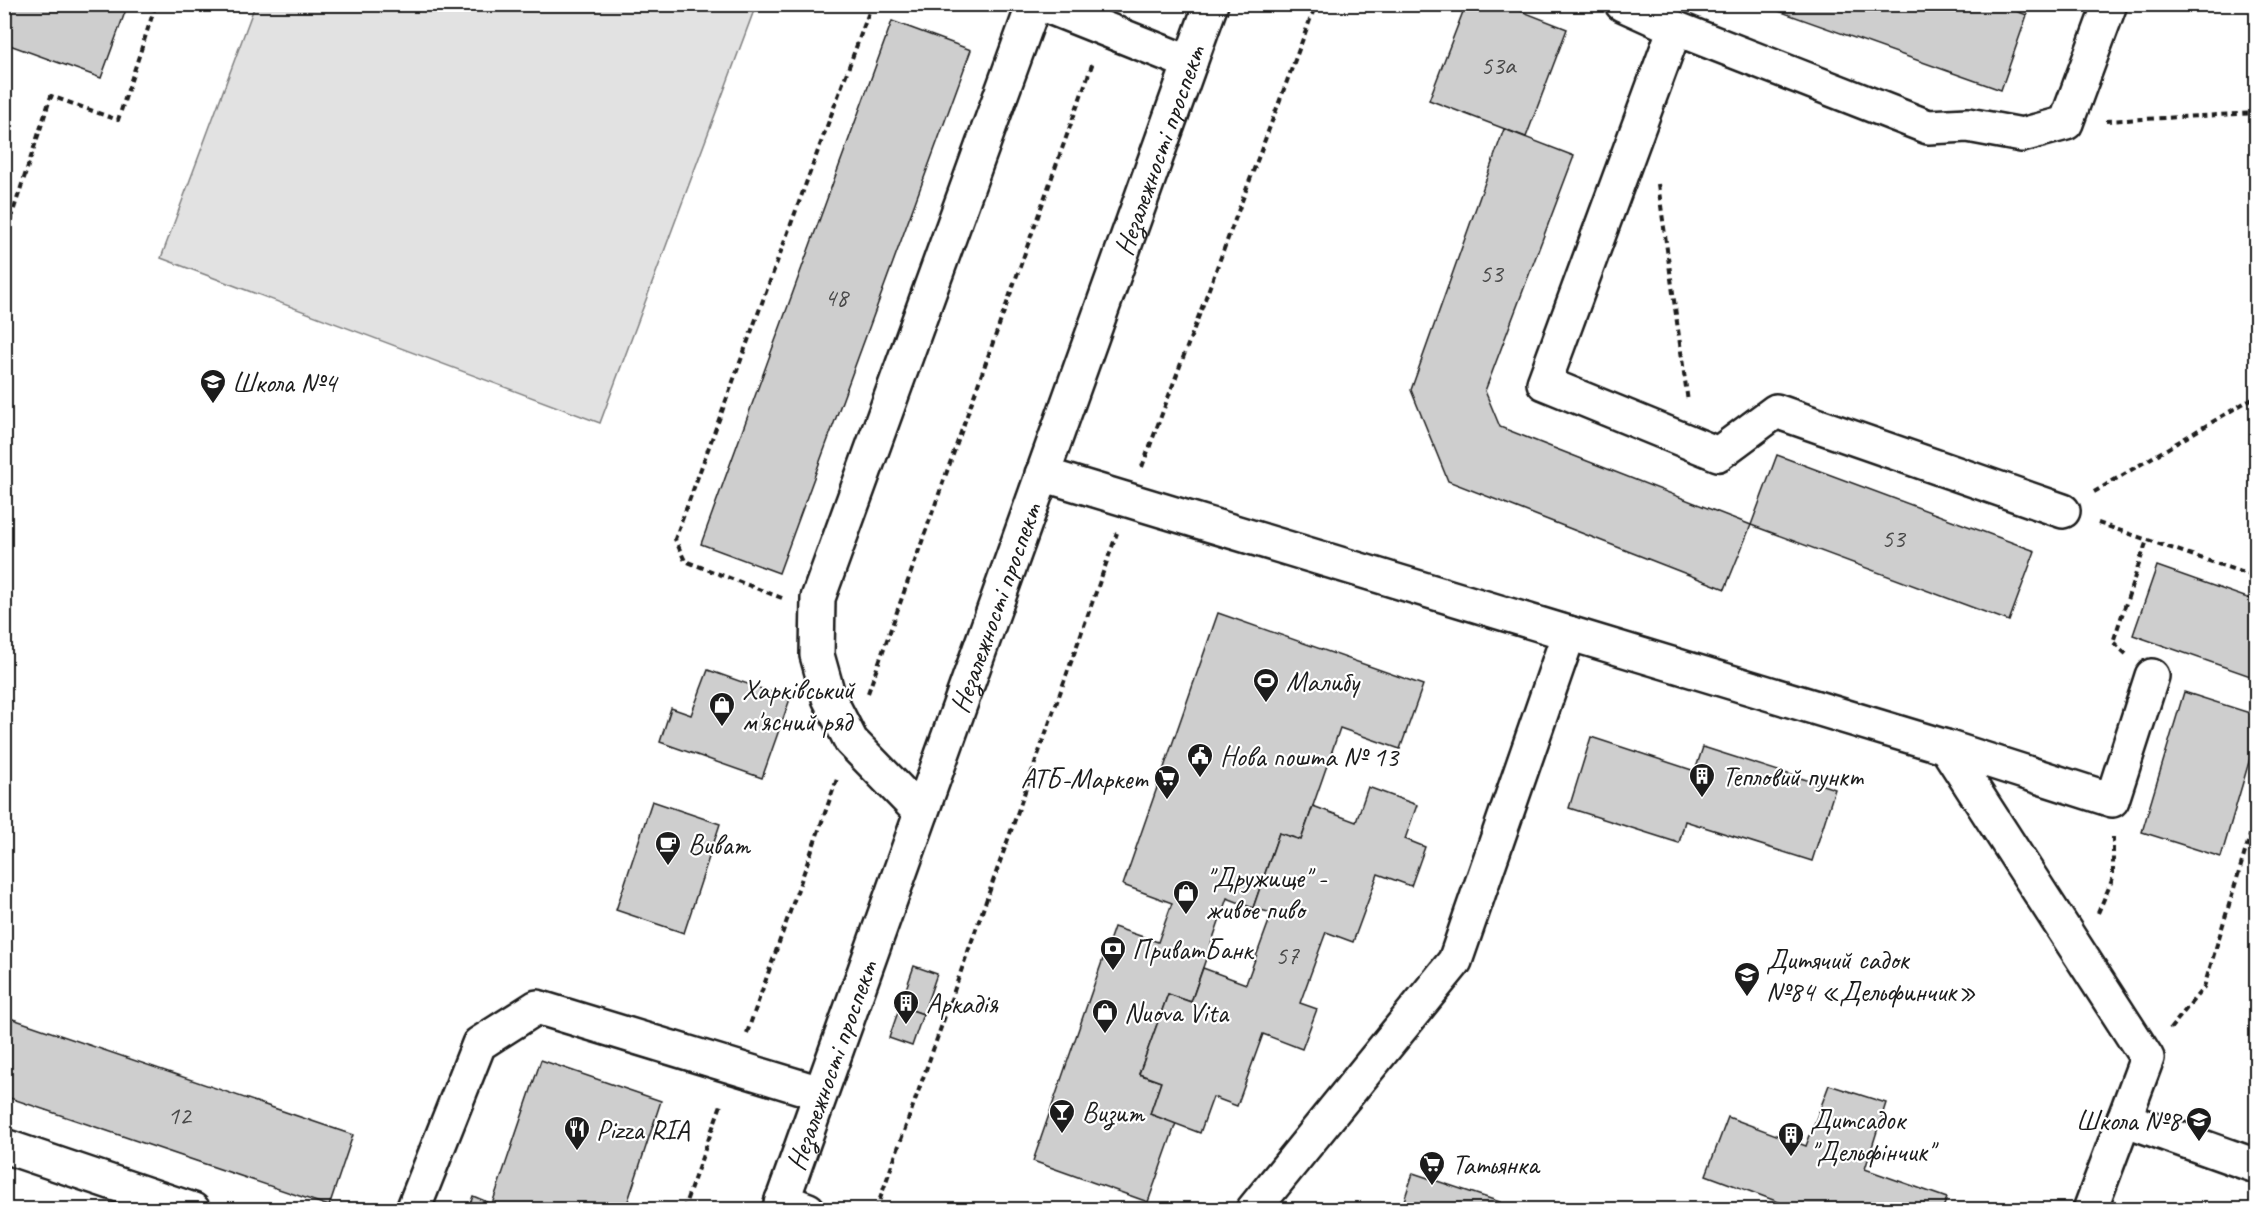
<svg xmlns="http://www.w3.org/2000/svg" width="2261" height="1214" font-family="Caveat,sans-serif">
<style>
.green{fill:#e2e2e2;stroke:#7f7f7f;stroke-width:1.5}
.building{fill:#cecece;stroke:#1c1c1c;stroke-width:1.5}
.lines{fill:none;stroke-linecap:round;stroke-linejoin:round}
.minor-casing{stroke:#1c1c1c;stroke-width:38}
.path{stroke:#1c1c1c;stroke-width:4;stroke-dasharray:6 4.5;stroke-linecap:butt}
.minor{stroke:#fff;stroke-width:33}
.labels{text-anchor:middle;stroke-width:4.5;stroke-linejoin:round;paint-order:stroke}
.number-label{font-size:26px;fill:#484848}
.street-label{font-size:28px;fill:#1c1c1c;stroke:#fff}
.poi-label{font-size:28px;fill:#1c1c1c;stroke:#fff;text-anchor:start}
</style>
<rect width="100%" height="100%" fill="#fff"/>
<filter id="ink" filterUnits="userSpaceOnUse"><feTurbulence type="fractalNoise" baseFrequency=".0167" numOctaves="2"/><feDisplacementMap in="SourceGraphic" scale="12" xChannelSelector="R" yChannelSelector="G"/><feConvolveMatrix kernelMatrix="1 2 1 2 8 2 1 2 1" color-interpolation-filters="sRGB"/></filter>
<g filter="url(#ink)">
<path class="green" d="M255,5h501l-156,418 -439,-165z"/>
<g class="building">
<path d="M4,4h124l-27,74 -97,-35z"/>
<path d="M1466,4h37l64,25 -41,108 -97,-37z"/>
<path d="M1759,4h238l30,11 -26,75z"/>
<path d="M892,21l79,29 -192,523 -78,-29z"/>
<path d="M1504,129l70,27 -89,235 15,36 251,98 -26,64 -277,-108 -37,-91z"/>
<path d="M1777,455l258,96 -26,70 -258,-96z"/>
<path d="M2157,566l99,35v77l-123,-43z"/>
<path d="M1218,613l205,72 -23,64 -60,-21 -39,112 -22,-7 -26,75 -26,-10 -36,104 -23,-8 -29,80 22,8 -11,32 26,9 -28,79 -115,-41 81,-234 44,15 14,-39 -49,-18z"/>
<path d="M708,670l82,29 -28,79 -102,-36 11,-34 20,7z"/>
<path d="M2184,692l72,23v23l-35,119 -79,-25z"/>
<path d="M1591,737l104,34 8,-24 132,42 -23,72 -127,-40 -6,22 -110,-35z"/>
<path d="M1368,787l49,18 -12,34 20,8 -14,39 -33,-12 -25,68 -27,-10 -26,71 17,6 -15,40 -39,-15 -26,72 -24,-9 -13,36 -50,-19 11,-32 -22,-8 29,-80 23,8 12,-34 43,16 26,-71 -19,-5 26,-75 22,7 12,-34 43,16z"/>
<path d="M652,801l68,23 -36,109 -68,-23z"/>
<path d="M914,966l23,8 -14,40 -23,-8z"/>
<path d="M900,1006l23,8 -11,32 -23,-8z"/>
<path d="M4,1016l349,119 -24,71 -325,-110z"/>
<path d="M541,1060l120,41 -36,109h-116l-17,-6z"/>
<path d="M1829,1085l57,18 -21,66 82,29 -5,12h-160l2,-6 -78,-29 22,-58 78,29z"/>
<path d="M1413,1173l87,29 -3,8h-96z"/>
<path d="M473,1196l19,8 17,6h-41z"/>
</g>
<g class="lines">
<defs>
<g id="minor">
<path d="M1042,4l148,59"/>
<path d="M1622,4l53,24 253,99 40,-2 54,10 44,-12 44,-119"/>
<path d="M1675,28l-131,355 174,71 58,-43 287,100"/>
<path d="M1042,474l904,273 201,311 -57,152"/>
<path d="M1946,747l166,53 40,-124"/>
<path d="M921,813l-70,-72 -22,-43 -12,-43 1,-57 216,-594"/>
<path d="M2124,1119l132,47"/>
<path d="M4,1146l189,64"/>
<path d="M782,1200l26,10"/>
<path d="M413,1210l66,-166 58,-37 283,86"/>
<path id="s1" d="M779,1210l432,-1206"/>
<path d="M1253,1210l202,-249 114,-328"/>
</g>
</defs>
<use href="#minor" class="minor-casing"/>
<g class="path">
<path d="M2106,121l150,-8"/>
<path d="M1658,184l30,218"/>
<path d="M4,239l47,-143 67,24 38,-116"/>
<path d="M1142,467l174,-463"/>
<path d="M2094,492l162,-96"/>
<path d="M2098,523l158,54"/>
<path d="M782,598l-97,-37 -10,-22 197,-535"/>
<path d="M2126,654l-13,-12 34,-102"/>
<path d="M868,693l225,-631"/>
<path d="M2098,913l15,-35v-41"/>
<path d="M2170,1029l34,-42 52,-171"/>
<path d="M747,1033l90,-254"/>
<path d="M683,1210l39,-108"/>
<path d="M876,1210l241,-677"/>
</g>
<use href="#minor" class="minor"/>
</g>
</g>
<defs>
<symbol id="school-pin" viewBox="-11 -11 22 30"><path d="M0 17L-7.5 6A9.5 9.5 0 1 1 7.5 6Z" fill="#1c1c1c" stroke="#fff"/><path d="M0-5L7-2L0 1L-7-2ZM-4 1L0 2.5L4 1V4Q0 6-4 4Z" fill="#fff"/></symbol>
<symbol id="stadium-pin" viewBox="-11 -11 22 30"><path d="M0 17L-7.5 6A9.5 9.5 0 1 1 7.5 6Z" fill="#1c1c1c" stroke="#fff"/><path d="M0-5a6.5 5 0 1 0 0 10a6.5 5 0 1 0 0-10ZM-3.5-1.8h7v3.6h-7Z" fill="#fff"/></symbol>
<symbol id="shop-pin" viewBox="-11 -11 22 30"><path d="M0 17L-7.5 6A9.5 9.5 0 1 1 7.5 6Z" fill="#1c1c1c" stroke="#fff"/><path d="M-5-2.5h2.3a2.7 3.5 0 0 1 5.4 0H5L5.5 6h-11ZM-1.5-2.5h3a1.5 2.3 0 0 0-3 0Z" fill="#fff"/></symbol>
<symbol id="civic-pin" viewBox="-11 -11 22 30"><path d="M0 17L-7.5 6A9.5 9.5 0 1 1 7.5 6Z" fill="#1c1c1c" stroke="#fff"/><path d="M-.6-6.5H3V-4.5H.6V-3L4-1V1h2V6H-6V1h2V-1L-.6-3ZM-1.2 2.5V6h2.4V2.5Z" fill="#fff"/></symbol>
<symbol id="building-pin" viewBox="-11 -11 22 30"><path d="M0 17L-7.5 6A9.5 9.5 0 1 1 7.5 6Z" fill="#1c1c1c" stroke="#fff"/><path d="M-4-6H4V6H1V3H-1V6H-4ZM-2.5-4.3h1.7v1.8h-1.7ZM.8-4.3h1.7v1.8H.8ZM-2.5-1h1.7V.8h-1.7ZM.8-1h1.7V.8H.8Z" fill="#fff"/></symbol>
<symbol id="supermarket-pin" viewBox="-11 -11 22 30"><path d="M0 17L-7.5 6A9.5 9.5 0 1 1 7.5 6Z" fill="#1c1c1c" stroke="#fff"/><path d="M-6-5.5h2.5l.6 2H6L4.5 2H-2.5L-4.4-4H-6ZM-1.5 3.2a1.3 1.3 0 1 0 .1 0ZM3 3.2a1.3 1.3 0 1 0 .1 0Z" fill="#fff"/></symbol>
<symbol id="cafe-pin" viewBox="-11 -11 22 30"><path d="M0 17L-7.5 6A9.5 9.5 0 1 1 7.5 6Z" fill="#1c1c1c" stroke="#fff"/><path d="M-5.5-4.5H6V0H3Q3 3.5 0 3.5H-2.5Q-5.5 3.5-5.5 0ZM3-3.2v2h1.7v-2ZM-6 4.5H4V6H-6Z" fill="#fff"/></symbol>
<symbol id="bank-pin" viewBox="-11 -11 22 30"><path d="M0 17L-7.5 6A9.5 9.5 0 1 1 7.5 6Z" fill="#1c1c1c" stroke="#fff"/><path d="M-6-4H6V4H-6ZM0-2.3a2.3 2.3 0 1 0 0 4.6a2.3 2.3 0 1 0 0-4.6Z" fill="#fff"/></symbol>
<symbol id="bar-pin" viewBox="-11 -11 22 30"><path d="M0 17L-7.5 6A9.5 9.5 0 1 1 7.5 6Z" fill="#1c1c1c" stroke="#fff"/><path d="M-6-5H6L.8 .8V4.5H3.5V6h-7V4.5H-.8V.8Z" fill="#fff"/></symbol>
<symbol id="restaurant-pin" viewBox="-11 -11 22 30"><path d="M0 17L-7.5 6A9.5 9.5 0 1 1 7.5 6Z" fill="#1c1c1c" stroke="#fff"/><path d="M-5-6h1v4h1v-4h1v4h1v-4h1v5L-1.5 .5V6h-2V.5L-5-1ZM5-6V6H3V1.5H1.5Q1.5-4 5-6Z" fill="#fff"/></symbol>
</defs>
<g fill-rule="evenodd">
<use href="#school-pin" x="198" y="367" width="30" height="40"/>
<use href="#stadium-pin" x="1251" y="666" width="30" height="40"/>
<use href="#shop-pin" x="707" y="690" width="30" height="40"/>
<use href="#civic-pin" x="1185" y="741" width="30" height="40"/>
<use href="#building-pin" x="1687" y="761" width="30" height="40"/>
<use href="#supermarket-pin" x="1152" y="763" width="30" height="40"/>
<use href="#cafe-pin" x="653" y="829" width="30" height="40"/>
<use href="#shop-pin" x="1171" y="878" width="30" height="40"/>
<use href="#bank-pin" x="1098" y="934" width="30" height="40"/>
<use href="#school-pin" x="1732" y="960" width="30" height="40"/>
<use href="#building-pin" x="891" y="988" width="30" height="40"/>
<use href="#shop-pin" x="1090" y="997" width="30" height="40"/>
<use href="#bar-pin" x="1047" y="1097" width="30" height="40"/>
<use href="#school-pin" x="2184" y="1105" width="30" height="40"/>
<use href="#restaurant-pin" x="562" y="1114" width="30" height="40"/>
<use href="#building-pin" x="1776" y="1120" width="30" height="40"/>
<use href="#supermarket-pin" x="1417" y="1149" width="30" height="40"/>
</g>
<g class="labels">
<g class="number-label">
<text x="1498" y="74">53а</text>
<text x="1491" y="282">53</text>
<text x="836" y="306">48</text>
<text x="1893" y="547">53</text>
<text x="1287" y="964">57</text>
<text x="179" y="1124">12</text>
</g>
<g class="street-label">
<text dy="10" stroke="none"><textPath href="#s1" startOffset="1126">Незалежності проспект</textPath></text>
<text dy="10" stroke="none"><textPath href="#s1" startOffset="640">Незалежності проспект</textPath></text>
<text dy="10" stroke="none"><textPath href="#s1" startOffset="154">Незалежності проспект</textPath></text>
</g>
<g class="poi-label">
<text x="232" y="392">Школа №4</text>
<text x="1286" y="691">Малибу</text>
<text x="742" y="699">Харківський<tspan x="742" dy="32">м'ясний ряд</tspan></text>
<text x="1220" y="766">Нова пошта № 13</text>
<text x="1722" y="786">Тепловий пункт</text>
<text x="1148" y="788" text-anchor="end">АТБ-Маркет</text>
<text x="688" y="854">Виват</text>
<text x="1206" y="887">"Дружище" -<tspan x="1206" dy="32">живое пиво</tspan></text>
<text x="1132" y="959">ПриватБанк</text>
<text x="1766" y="969">Дитячий садок<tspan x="1766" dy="32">№84 «Дельфинчик»</tspan></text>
<text x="926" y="1013">Аркадія</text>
<text x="1124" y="1022">Nuova Vita</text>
<text x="1082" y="1122">Визит</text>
<text x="1810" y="1129">Дитсадок<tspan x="1810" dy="32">"Дельфінчик"</tspan></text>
<text x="2180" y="1130" text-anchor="end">Школа №8</text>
<text x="596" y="1139">Pizza RIA</text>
<text x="1452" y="1174">Татьянка</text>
</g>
</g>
<rect width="2261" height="1214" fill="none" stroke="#fff" stroke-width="24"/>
<rect x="12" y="12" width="2237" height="1190" fill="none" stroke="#1c1c1c" stroke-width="2" filter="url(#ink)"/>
</svg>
